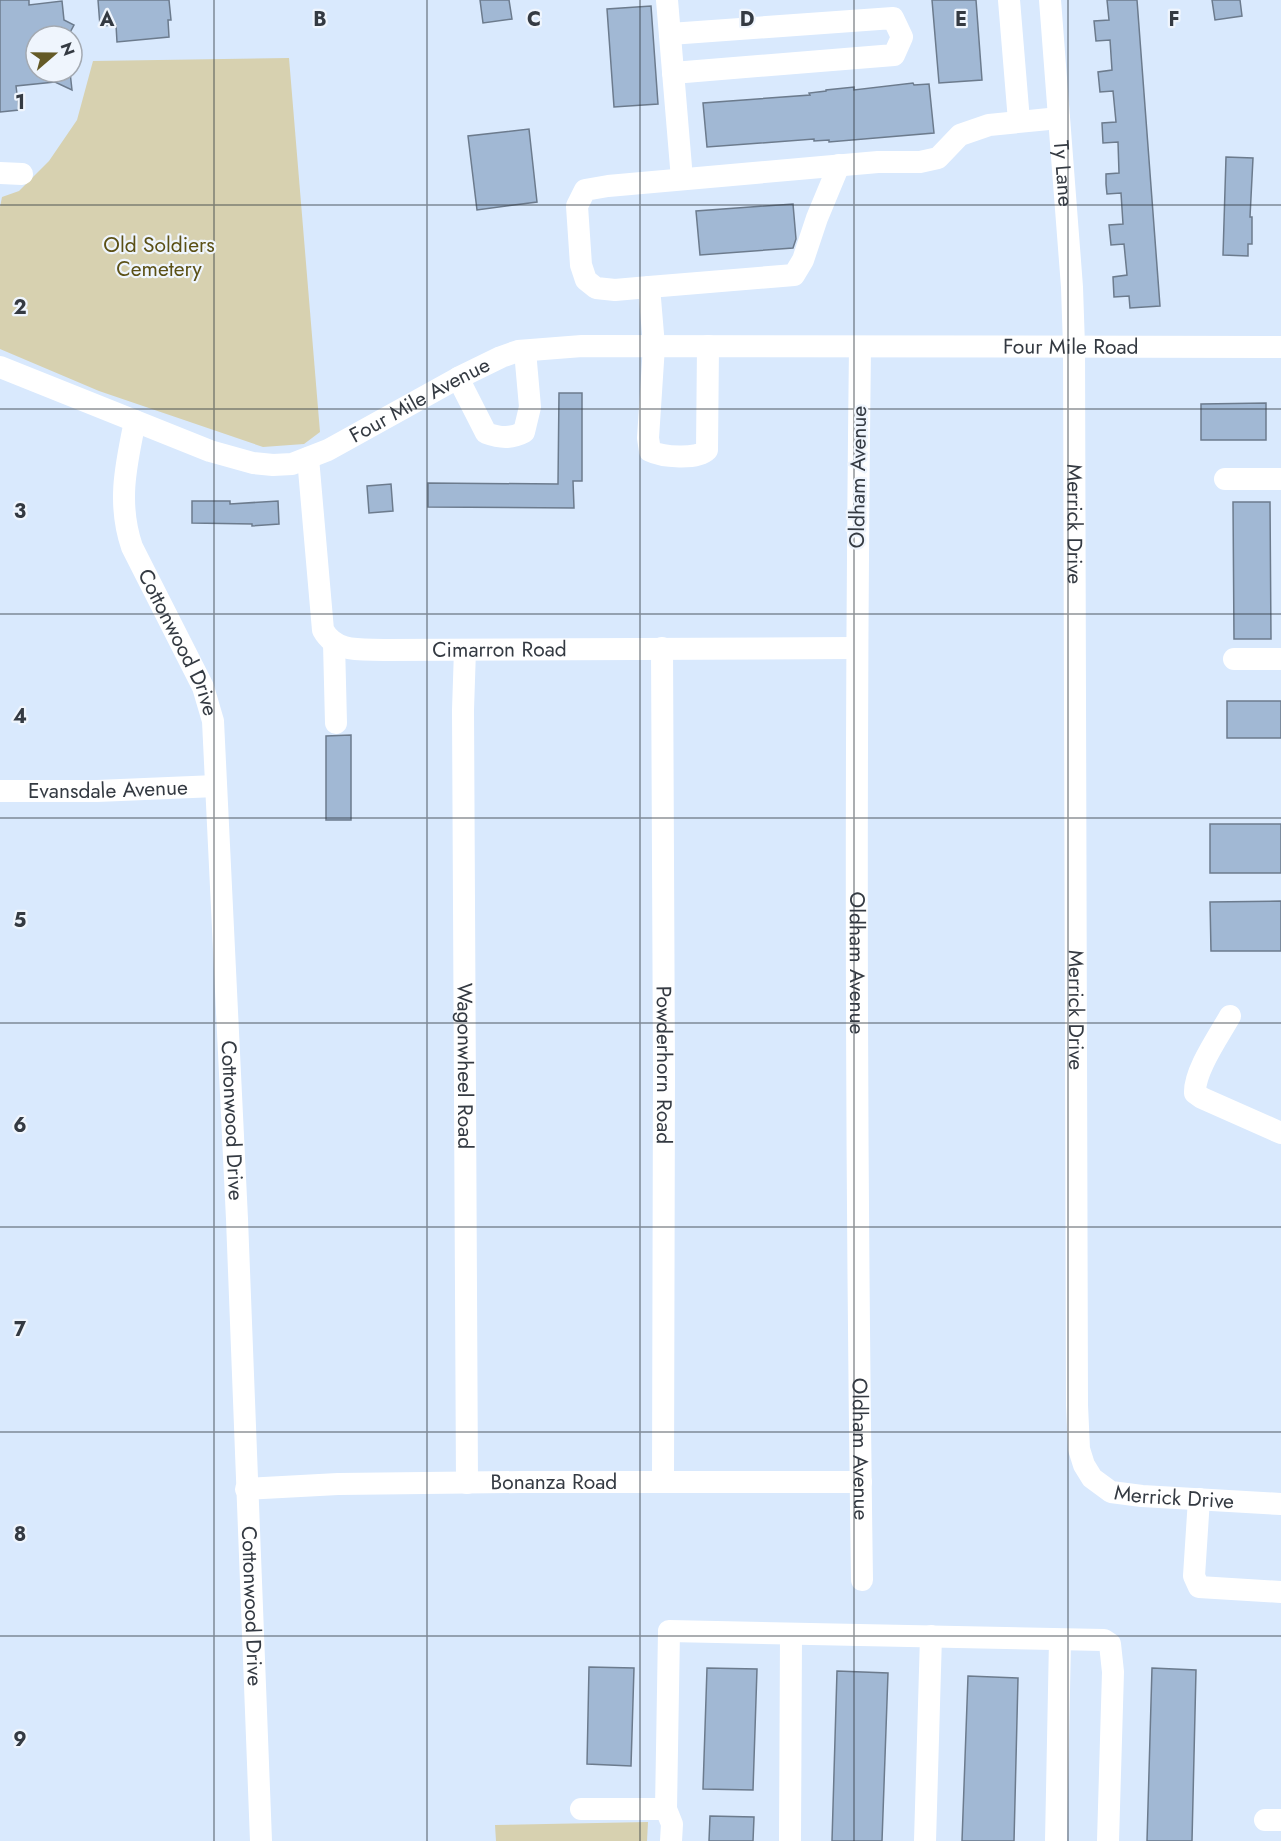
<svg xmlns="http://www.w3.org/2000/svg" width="1281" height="1841" font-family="Jost,sans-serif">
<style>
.green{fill:#d7d1b0}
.building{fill:#a1b8d4;stroke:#6c7b8d;stroke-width:1.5}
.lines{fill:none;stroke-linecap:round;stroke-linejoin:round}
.minor{stroke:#fff;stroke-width:22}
.grid{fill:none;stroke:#343a42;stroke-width:1.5;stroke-opacity:0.55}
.labels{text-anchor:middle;stroke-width:4.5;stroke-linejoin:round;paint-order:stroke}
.street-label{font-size:21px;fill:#343a42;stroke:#eff5fd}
.park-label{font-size:21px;fill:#5b5015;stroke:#eff5fd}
.grid-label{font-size:20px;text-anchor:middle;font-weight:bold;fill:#343a42;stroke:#eff5fd;stroke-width:4.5;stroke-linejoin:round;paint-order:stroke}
</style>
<rect width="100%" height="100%" fill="#d9e9fd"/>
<g class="green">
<path d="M289,58l31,374 -16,12 -41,3 -164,-56 -99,-42v-142l2,-10 17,-6 30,-30 28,-41 16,-59z"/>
<path d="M648,1822l-1,19h-151l-1,-16z"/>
</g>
<g class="building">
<path d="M0,0h29v5l33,-4 2,19 10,5 -6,11h-32v36h34l2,18 -17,-8 -39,4 3,24 -19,2z"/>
<path d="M98,0h71l2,20h-3l1,17 -52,5 -1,-17 -16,1z"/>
<path d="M480,0h29l3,19 -29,4z"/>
<path d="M932,0h44l6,80 -43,3z"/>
<path d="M1107,0h30l23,306 -30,2 -1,-12 -15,1 -1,-20 14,-2 -3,-31 -13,1 -2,-20 14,-1 -2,-31 -14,1 -1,-10v-10l13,-1 -1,-31 -15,1 -1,-20 14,-1 -3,-31 -13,1 -2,-20 14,-2 -2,-30 -14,1 -2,-20 15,-1z"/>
<path d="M1212,0h28l2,16 -27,4z"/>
<path d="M651,6l7,98 -44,3 -7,-98z"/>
<path d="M913,83l1,2 15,-1 5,49 -105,9v-2l-15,1v-2l-107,8 -4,-44 107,-8 -1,-2 17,-2v-1l28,-3v3z"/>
<path d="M529,129l8,73 -60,8 -9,-74z"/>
<path d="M1226,157l27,1 -3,59h2v27h-4v12l-25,-1z"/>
<path d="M793,204l3,35 -3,9 -93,7 -4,-44z"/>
<path d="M559,393h23v88h-9l1,27 -146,-1v-24l130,1z"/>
<path d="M1266,403v37h-65v-36z"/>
<path d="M391,484l2,27 -24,2 -2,-27z"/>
<path d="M192,501h38v3l48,-3 1,23 -27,2v-2l-60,-1z"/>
<path d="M1233,502h37l1,137h-37z"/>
<rect x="1227" y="701" width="54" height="37"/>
<path d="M351,735v85h-25v-84z"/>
<rect x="1210" y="824" width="71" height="49"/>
<path d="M1281,901v50h-70l-1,-49z"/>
<path d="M589,1667l45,1 -3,98 -44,-2z"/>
<path d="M707,1668l50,1 -4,121 -50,-1z"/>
<path d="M1152,1668l44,2 -4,171h-45z"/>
<path d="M837,1671l51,2 -6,168h-50z"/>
<path d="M968,1676l50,2 -4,163h-52z"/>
<path d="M710,1816l44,1 -1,24h-44z"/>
</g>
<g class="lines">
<g class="minor">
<path d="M667,0l15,179"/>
<path d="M1009,0l10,121"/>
<path id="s1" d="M1050,0l22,287 2,59 3,1059 2,44 5,16 8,13 19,14 31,4 139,8"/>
<path d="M670,34l223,-16 9,19 -8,18 -221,18"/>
<path d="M0,173l22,1"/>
<path d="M649,287l145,-12 9,-15 14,-42 22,-53"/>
<path d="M708,346l-1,104c-10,10 -45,7 -57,1l-2,-13 6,-92 -5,-59 -34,3 -19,-2 -10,-8 -5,-15 -4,-59 8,-16 23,-4 270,-24h42l18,-4 22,-23 29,-10 70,-7"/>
<path id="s2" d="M860,347c-5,411 -4,822 2,1233"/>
<path id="s3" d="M0,367l210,84 43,12 20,2 19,-1 36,-14 130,-72 43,-21 17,-6 64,-5 699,1"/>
<path d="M458,378l28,55c14,5 25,6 38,-1l6,-25 -5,-56"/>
<path id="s4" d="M135,421c-9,44 -18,82 -3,126l71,140 10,34 24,498 24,622"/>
<path id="s5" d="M308,458l15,172c13,23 37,19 61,20l472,-2"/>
<path d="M1225,479h56"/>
<path d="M334,643l2,80"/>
<path id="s6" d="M662,648l2,424 -1,410"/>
<path id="s7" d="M465,650l-2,60 4,773"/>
<path d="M1234,659h47"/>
<path id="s8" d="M0,791h97l119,-5"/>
<path d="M1230,1016c-11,20 -36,55 -35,77l7,5 79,35"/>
<path id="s9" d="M246,1489l92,-5 183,-2h340"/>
<path d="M1199,1499l-5,77 5,11 82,5"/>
<path d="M581,1809h85"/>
<path d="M1265,1820h16"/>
<path d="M671,1841l1,-17 -6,-15 3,-178 435,9 6,4 3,28 -5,169"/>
<path d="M790,1841l1,-207"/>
<path d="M925,1841l6,-205"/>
<path d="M1056,1841l4,-201"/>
</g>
</g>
<path class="grid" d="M214,0v1841M427,0v1841M640,0v1841M854,0v1841M1068,0v1841M0,205h1281M0,409h1281M0,614h1281M0,818h1281M0,1023h1281M0,1227h1281M0,1432h1281M0,1636h1281"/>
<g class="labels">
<g class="street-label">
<text dy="7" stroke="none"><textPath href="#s1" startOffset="174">Ty Lane</textPath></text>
<text dy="7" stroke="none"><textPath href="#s3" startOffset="1116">Four Mile Road</textPath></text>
<text dy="7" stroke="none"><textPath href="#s3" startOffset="453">Four Mile Avenue</textPath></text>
<text transform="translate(858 477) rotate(-89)" y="7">Oldham Avenue</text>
<text dy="7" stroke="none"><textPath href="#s1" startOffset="525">Merrick Drive</textPath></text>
<text dy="7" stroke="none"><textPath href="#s4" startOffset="234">Cottonwood Drive</textPath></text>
<text dy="7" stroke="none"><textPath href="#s5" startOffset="356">Cimarron Road</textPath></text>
<text dy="7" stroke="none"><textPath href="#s8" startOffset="108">Evansdale Avenue</textPath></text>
<text dy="7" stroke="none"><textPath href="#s2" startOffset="616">Oldham Avenue</textPath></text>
<text dy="7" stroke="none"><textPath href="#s1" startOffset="1011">Merrick Drive</textPath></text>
<text dy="7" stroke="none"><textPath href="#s6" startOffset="417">Powderhorn Road</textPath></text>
<text dy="7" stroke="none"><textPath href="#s7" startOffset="416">Wagonwheel Road</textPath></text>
<text dy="7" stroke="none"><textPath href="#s4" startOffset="720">Cottonwood Drive</textPath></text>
<text dy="7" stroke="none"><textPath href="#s2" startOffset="1102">Oldham Avenue</textPath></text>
<text dy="7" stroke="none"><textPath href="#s9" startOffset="308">Bonanza Road</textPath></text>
<text dy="7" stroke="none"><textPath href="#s1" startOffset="1569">Merrick Drive</textPath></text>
<text dy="7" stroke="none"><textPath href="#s4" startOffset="1206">Cottonwood Drive</textPath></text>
</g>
<g class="park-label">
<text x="159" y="252">Old Soldiers<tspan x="159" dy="24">Cemetery</tspan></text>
</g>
</g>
<g class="grid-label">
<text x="107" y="26">A</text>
<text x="320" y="26">B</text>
<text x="534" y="26">C</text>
<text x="747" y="26">D</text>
<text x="961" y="26">E</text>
<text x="1174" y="26">F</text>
<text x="20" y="109">1</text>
<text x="20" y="314">2</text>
<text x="20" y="518">3</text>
<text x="20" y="723">4</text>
<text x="20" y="927">5</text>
<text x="20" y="1132">6</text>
<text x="20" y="1336">7</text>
<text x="20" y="1541">8</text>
<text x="20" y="1746">9</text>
</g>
<g transform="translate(54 54) rotate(70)"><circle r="28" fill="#eff5fd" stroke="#a4aab2" stroke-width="1.5"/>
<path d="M0-4.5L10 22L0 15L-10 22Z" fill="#645a27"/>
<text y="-9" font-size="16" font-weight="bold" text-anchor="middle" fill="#343a42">N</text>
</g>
</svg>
